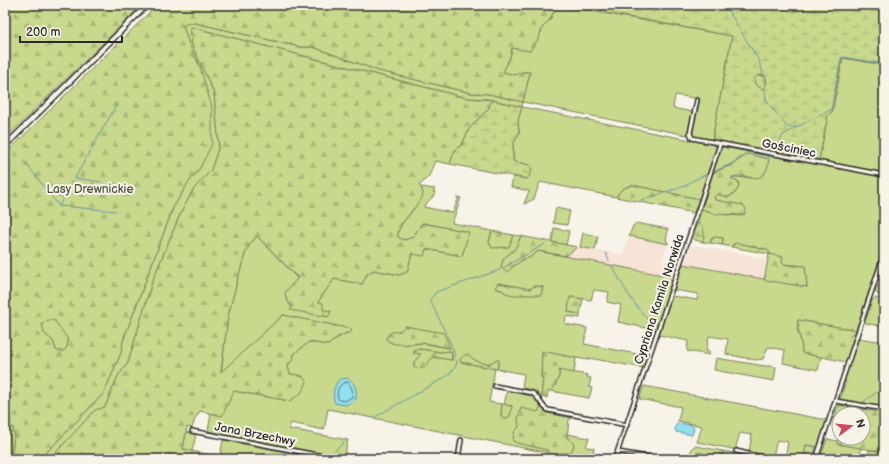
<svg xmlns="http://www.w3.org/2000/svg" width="889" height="464" font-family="'Balsamiq Sans',sans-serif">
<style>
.built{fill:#f8e3d7}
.grass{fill:#c8d88c;stroke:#7a825c;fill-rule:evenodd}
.forest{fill:url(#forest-firs);stroke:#7a825c;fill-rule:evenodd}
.wetland{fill:url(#wetland-marsh);stroke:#7a825c;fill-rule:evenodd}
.water{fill:#91dff0;stroke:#6897a1}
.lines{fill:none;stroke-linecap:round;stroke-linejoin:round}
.shore{stroke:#54737a;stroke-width:1}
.stream{stroke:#6897a1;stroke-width:1}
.minor-casing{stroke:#2b2b2b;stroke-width:6}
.secondary-casing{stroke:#2b2b2b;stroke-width:7}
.minor{stroke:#f7f3e8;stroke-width:3}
.secondary{stroke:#f7f3e8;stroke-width:4}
.labels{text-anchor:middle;stroke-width:4;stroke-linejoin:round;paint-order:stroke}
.street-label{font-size:12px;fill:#2b2b2b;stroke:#f7f3e8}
.park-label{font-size:12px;fill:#525643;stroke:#f7f3e8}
</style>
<defs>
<pattern id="forest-firs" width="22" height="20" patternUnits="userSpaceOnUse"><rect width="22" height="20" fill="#c8d88c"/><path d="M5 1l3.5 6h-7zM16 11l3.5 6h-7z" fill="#acba79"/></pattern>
<pattern id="wetland-marsh" width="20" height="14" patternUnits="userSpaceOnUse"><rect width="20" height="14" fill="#c8d88c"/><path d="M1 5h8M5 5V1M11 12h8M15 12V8" fill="none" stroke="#acba79"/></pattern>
</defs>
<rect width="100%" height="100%" fill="#f7f3e8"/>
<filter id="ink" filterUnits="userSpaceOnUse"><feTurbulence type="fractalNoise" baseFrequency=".025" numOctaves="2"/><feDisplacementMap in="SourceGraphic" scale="8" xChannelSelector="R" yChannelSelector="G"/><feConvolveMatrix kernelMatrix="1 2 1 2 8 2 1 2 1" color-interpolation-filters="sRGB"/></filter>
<g filter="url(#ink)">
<g class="built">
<path d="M629,236l39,8 -7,19 14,2 -4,12 -105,-21 11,-9 46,8z"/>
<path d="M693,245l75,14 -4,21 -80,-16 6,-17z"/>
</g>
<g class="grass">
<path d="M557,5l175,31 -20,104 -20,-4 8,-37 -25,-4 -2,13 19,4 -5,23 -164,-33 -1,5 194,38v3l-17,51 -67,-14 -10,4 -6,8 -76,-15 -6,17 -10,5 5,-13 -18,-4 2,-10 14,2 4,-6 -1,-8 -17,-4v-17l6,-11 -1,-13 4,-13 -34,-8 -21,-1 -276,-71 1,18 22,48 5,53 -8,25 -18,19 -14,27 -27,65 -24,81 -10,13 -13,31 -51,47 -4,5h-10l64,-66 17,-40 2,-12 50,-133 15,-25 12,-15v-101l-11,-23 -6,-18 5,-3h7l105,24h13l66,24 92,22 18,1 34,8 7,-30h-7l-8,3 -12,-3 7,-15 2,-9 26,-9 5,-12 6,-6z"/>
<path d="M843,58l41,7v108l-65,-13 9,-46 4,-2z"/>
<path d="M723,147l161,30v69l-28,84 -58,-10 -1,10 4,10 1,13 19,4 -3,13 -35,-7 2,-13 -17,-3 -5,12 -8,1 -29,-6 2,-15 -19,-3 -3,15 4,1 -1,3 -22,-4 1,-10 -29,-6 13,-39 25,4 1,-6 -24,-4 9,-26 124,23 -2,-21 -22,-2c-4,-6 -13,-9 -19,-16l-5,1 -6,-3 -20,-2 -1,3 -10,-2 1,-7h-11l-2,5 -7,-1v-14l-5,-5 1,-2 -1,-1 4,-11 14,5 25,2 -21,-15 -5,-1 -1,-4 3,-2 11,3 7,-4 -3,-16 20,1 -7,-22 -12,8 -20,9 8,-24z"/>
<path d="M421,187l14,2 -2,3 3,1 -12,13v1l29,6 5,-14 -1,-2 4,1 -9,25 40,8 -3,11 19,5 5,-12 8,1 -6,13 -12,10 3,13 9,-7 8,-6 6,-1 9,-7 135,26 -17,53 -38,-8 3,-17 -14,-3 2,-10 -15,-2 -3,10 -20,-3 -3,15 12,2v4l-14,-2 -1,8 22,4 -3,16 63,12 -4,12 -54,-10 -1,2 -46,-8 -1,26h2l-2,21 -5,-8 -14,-3 2,-14 -27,-5 2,-8 -4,-1c-6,7 -21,2 -26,-5l-8,7 34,7 -6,33 13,2 -1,12 4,3 5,-3 2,-10 -8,-1 3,-14 25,5 10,12h-2l-1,4 -20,8 1,4 -3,19c9,2 26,2 32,10l-221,-44 -4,21 -33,-7 -2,6 59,11 -4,18 -136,-27 3,-18 11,2 12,-24 56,10 5,-4 8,-21 -14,-2 -1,-7 1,-4 4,-3 1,-6 15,-12 19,3c7,-6 15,-10 24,-16l-69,-14 -62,58 7,-57 9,-35 9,-30 4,-7 7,-8 41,43 -12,19 6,10 -2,2h33l-5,-8 16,-23 28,5 6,-11 6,-3 25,5 8,-3 5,-18 14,-5 36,7 6,-24 -45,-9 -12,16 -7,1 -6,-2c-3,-11 10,-20 15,-28 4,-5 7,-11 10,-17zM498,283l32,6 6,-3 7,1 -3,8 -34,-2 -4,-3 -5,-1zM403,330l46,18 -28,-5 -13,2 -19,-3v-8c5,-3 10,-2 14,-4zM419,349l22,3 10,-1 2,8 -1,1 -19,-3 -4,3 -15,7v-5l7,-8 -8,-2z"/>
<path d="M556,208l14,3 -3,14 -14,-2z"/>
<path d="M636,223l32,6 -2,12 2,1v2l-39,-8 4,-10z"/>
<path d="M554,228l15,3 -3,14 -14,-3z"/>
<path d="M583,233l15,3 -3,14 -15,-3z"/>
<path d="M881,283l3,1v11l-7,-1 -2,-3 3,-6z"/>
<path d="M875,298l9,1v28l-19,-4 7,-23z"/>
<path d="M48,320h5l2,1c5,7 20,21 10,29 -3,2 -6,2 -9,0l-3,-9 -10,-8 -1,-9z"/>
<path d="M858,338l26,4v47l-1,1 -3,17 -40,-7 6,-19 -2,-1z"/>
<path d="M716,358l49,8h4l7,1 -2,14 -60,-11z"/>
<path d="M559,370l29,5 -1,2 4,1 -2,9 3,1 -3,10 -38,-7c5,-7 9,-12 8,-21z"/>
<path d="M644,386l183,34 -9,27 -12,-2 -2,14h-19l3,-17 -11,-2 -4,16 -24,-4 3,-17 -12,-2 -4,13 2,4 -41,-8 5,-16 -24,-5 3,-14 -42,-8z"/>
<path d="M186,432l10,3 -4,16 -9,-2z"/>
<path d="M567,434l22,4 -3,9 8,1 -2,11h-16l-20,-4 3,-2 11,1 4,-9 -8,-7z"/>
<path d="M827,439l11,2 -1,3 24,4 -2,11h-39z"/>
<path d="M223,440l99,19h-111v-4l9,1z"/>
<path d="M869,450l15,2v7h-16z"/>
<path d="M723,451l46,8h-53l6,-4z"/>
</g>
<g class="forest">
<path d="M5,5h137l-137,134z"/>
<path d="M157,5h454h-3l-7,7 -44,-7 -8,16 -6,6 -5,12 -8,12 -18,-3 -2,9 -7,15 12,3 8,-3h7l-7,30 -34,-8 -18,-1 -92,-22 -66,-24h-13l-105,-24h-7l-5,3 6,18 11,23 12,40v37l-12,24 -12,15 -15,25 -50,133 -2,12 -17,40 -64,66h-29l3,-24 -1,-7 -8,-7v-267zM48,320h5l2,1 12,17 1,4 -2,7 -3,2h-4l-3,-1 -3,-9 -9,-8 -2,-9z"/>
<path d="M191,27l276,71 25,2 -3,8 -20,21 -7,16 -6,4 -2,3 -4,12 -15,-3 -6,15 -10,10 2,1 2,6 -1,5c-6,9 -27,30 -24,39l6,3 9,-3 9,-14 47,9 -7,24 -36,-7 -2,7 -12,-2 -5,18 -8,3 -25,-5 -6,3 -6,11 -28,-5 -16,23 5,1v7l8,1 -3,6 -38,-7 2,-2 -6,-10 -1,-6 13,-14 -41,-42 -7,8 -4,7 -9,30 -9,35 -7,56 62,-57 69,14 -1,3 -13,5 -10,8 -19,-3 -15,12 -1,6 -4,3 -1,4 2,7c8,1 14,1 17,9l-6,10 -11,8 -56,-10 -12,25 -22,-5 -5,8 -3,9 -5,-1 -4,22 28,6v4h-161l45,-49 10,-3 13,-31 10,-13 24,-81 27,-65 14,-27 18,-20 8,-24 -5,-53 -22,-48 -2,-15z"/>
<path d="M758,75l7,1c3,6 2,10 -3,13l-7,-5 -1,-5z"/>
<path d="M748,154l21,5c-4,31 -18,13 -37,18v2l6,2 1,4 -2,6 -5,3 -1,2 -3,1 -11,-3 -3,3 1,3 28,5 3,4 -2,6 -28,-1 -14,-5 11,-36 20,-9z"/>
<path d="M632,185l67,14 -5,14 -78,-16 6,-8z"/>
<path d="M698,223c8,4 6,12 5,19l-8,-2 -2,-3z"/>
<path d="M492,231l21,4 -4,12 -17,1 -3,-6z"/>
<path d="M521,236l56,11 -11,9 -28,-5 -9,7 -6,1 -8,6 -8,7 -6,-4 2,-9 12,-10z"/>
<path d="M714,237l9,1 -1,7 -12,-2z"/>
<path d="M735,243l18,3 6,3h8l2,2v3l14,3 -1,5 1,2c8,2 14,1 22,2l2,21 -43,-7 5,-26 -37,-7z"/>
<path d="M498,283l32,6 4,-3 9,1 -2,8h-28l-7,-2 -4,-3 -7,-2z"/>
<path d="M570,297l13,2 -3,15 -12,-2z"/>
<path d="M798,320l58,10 -10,32 -44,-9c0,-12 -5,-22 -4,-33z"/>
<path d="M405,326l39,7 6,15c-9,-1 -20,-5 -29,-5 -10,0 -25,5 -34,-3l-1,-2c3,-6 8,-7 14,-7z"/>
<path d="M419,349l22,3 10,-1 1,9 -19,-3c-8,7 -6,13 -19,10v-5l7,-8 -8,-1z"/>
<path d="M542,351l34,7 -2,15 -15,-3c1,9 -3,14 -8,21h-3l-1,7 -6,-1 2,-19h-2z"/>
<path d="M465,355h4c5,7 20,12 26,5h4l-2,9 -37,-7v-3z"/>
<path d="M502,404l10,2 -2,10 -5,3h-2l-2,-3z"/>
<path d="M840,405l44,8v39l-47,-8 2,-11v5h24v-24h-24v8l-6,-1 5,-15z"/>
<path d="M521,408l17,4 2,-4h2l5,5 25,5 -3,2 -2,18 4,2 3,5 -4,9 -11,-1 -3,2 -7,-2 -2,-3 -30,-7 -4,-2 1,-9 5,-5 -1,-10z"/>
<path d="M806,445l10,2 -4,12h-8z"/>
<path d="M694,446h2l27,5 -1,5 -6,3h-9c-1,-4 -4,-6 -8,-7l-3,3v4h-10z"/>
</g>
<g class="wetland">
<path d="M608,5h276v60l-41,-7 -1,1 -10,53 -4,3 -9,45 -107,-20 20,-104 -131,-24zM758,75l7,1c3,6 2,10 -3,13l-7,-5 -1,-5z"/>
<path d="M492,100l30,7 -4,13 1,13 -6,11v17l17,4c3,6 1,9 -3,14l-77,-15 4,-12 2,-3 6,-4 7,-16 20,-21z"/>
<path d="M5,421l8,7 1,7 -3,24h-6z"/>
</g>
<g class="water">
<path d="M348,378c8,6 9,12 8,21l-10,6 -11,-2c-3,-9 -2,-17 5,-24z"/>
<path d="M677,423l15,2 2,4 -2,6 -16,-3 -1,-3z"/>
</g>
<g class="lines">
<path class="shore" d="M347,382c5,4 6,9 5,15l-7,4 -6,-1c-4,-7 -1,-17 8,-18z"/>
<g class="stream">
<path d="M104,5l16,4"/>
<path d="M725,5l34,56 4,13 3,26 21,27h10"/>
<path d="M773,150l4,-4 6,-11 34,-19 14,-6 10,-52 2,-1 41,7"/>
<path d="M24,161l35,45 57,5"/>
<path d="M715,171l16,-7 17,-12 23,5"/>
<path d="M76,178l25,4"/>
<path d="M641,200l44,-14 7,-5 15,-7"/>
<path d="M59,206l58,-102"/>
<path d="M606,253l3,8"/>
<path d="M612,266c7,12 14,26 23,38 5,8 13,14 17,23"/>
<path d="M862,403l22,-16"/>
<path d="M375,417l69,-39c6,-4 10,-8 13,-15l-6,-19 -21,-44 6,-8 61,-21 48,-27"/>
<path d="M333,453l12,-12"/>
</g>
<defs>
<g id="minor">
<path d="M697,100l-7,33 2,5 192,37"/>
<path d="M495,386l37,7c7,4 9,13 16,17l79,15"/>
<path d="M836,401l48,8"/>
<path d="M192,431l146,28"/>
<path d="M736,451l34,8"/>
<path d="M618,452l41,7"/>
<path d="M458,459l3,-19"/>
<path d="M615,459l105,-315"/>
<path d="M816,459l68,-205"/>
</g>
<path id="secondary" d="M5,146l142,-141"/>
</defs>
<use href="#minor" class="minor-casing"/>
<use href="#secondary" class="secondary-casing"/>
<use href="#minor" class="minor"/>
<use href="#secondary" class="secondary"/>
</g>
</g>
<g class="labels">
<g class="street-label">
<text transform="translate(789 148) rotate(11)" y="4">Gościniec</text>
<text transform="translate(659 299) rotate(-72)" y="4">Cypriana Kamila Norwida</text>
<text transform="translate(255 434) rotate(11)" y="4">Jana Brzechwy</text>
</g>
<g class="park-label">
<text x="90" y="193">Lasy Drewnickie</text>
</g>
</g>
<rect width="889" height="464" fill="none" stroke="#f7f3e8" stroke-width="20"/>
<rect x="10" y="10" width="869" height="444" fill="none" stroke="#2b2b2b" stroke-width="1.5" filter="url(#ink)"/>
<g transform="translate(851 426) rotate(74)"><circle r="19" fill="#f7f3e8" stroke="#a5a39c"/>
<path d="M0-3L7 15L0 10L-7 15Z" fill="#d1495b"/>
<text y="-6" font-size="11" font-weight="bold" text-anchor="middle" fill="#2b2b2b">N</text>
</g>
<path d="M20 36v6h102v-6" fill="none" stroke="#2b2b2b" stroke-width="2"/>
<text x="26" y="36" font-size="12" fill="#2b2b2b" stroke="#f7f3e8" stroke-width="3" paint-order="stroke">200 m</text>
</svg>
